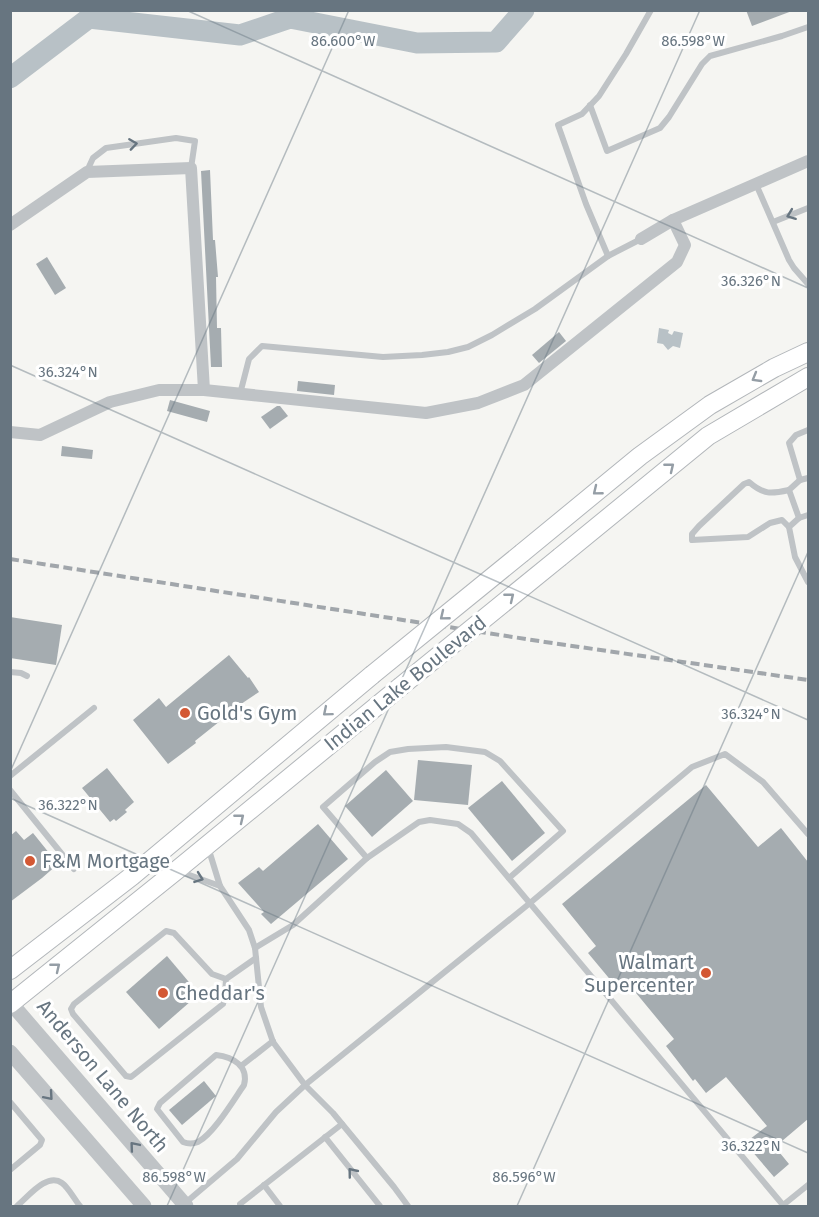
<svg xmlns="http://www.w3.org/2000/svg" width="819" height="1217" font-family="'Fira Sans',sans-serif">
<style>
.water{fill:#b8c1c6}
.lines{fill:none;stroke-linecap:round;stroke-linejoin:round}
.river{stroke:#b8c1c6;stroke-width:21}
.building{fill:#a5acb0}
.secondary-casing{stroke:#b2b6ba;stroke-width:20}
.service{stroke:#bfc3c6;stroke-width:6}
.minor{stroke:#bfc3c6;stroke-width:12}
.tertiary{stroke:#bfc3c6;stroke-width:15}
.secondary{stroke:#fff;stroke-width:18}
.rail{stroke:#a1a6ab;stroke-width:4;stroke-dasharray:9 4.5;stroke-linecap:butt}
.secondary-bridge-casing{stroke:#b2b6ba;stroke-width:20;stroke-linecap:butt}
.secondary-bridge{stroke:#fff;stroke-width:18}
.oneway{stroke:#677580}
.oneway2{stroke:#959ea6}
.ticks{fill:none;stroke:#677580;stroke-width:1.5;stroke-opacity:0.45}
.poi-dot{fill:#d35834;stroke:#fff;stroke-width:2}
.labels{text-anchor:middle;stroke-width:6;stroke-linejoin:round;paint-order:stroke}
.street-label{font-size:20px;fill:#677580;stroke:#fff}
.poi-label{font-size:20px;fill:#677580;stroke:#fff;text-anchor:start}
.ticks-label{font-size:15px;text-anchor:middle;fill:#677580;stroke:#fff;stroke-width:6;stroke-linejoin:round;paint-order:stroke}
</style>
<rect width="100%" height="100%" fill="#f5f5f2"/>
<path class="water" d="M659,328l10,2 -1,3 4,2 2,-4 9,2 -3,15 -7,-2 -5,4 -5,-6 -6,-1z"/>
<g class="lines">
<path class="river" d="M10,78l79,-60 151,17 50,-17 127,25 79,-1 28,-32"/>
</g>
<g class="building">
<path d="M746,10h46v1l-40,15z"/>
<path d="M210,170l3,70h2l3,37h-2l1,51h4l1,39h-11l-10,-196z"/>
<path d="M47,257l19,31 -11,7 -19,-31z"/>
<path d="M559,332l7,9 -27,22 -7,-8z"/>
<path d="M298,381l37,4 -1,10 -37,-4z"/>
<path d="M170,400l40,11 -3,11 -40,-11z"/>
<path d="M277,406h3l8,10 -18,13 -9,-12z"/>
<path d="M62,446l31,4 -1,9 -31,-3z"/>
<path d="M10,617l52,8 -6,40 -46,-7z"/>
<path d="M229,655l19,23 1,-1 10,15 -15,10 -49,39 1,2 -28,21 -35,-44 26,-22 7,9z"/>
<path d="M418,760l54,5 -4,40 -54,-5z"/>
<path d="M107,768l27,34 -9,8 2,2 -11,9 -2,-2 -4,3 -28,-34z"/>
<path d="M386,770l27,31 -41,36 -27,-31z"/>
<path d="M502,781l43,52 -33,28 -44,-53z"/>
<path d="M706,785l52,62 23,-19 27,34v257l-33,28 14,17 -15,13 -29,-34 22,-17 -41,-49 -20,16 -11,-14 -2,2 -27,-35 8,-7 -47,-57 -9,7 -30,-36 8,-7 -34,-42z"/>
<path d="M318,824l30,35 -77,65 -10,-10 3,-2 -26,-29 21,-16 4,4z"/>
<path d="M16,831l8,9 9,-7 25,31 -16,14 -32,24v-66z"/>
<path d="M167,956l32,38 -40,35 -33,-37z"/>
<path d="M204,1081l12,15 -34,29 -13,-15z"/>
</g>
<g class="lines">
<defs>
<g id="secondary">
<path d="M522,553l118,-97 70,-51 64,-37 34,-16"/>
<path d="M560,557l148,-121 100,-59"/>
<path d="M10,970l122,-94 240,-201"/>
<path d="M10,1004l167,-134 223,-183"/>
</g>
</defs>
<use href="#secondary" class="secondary-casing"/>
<g class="service">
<path d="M590,105l17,46 53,-23 9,-11 33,-53 8,-8 72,-20 26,-9"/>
<path d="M87,171l6,-13 13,-10 70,-10 19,3 -4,27"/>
<path d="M756,184l33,76 5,8 14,16"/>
<path d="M773,222l35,-14"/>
<path d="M641,239l-33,17 -22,-52 -28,-79 24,-11 17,-18 27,-42 25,-44"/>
<path d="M240,394l9,-35 13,-13 121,11 39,-2 26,-3 20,-5 24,-12 43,-26 73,-53"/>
<path d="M800,480l-11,-37 7,-8 12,-5"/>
<path d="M808,515l-9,3 -10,9 6,30 13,25"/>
<path d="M799,518l-10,-28 11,-10 8,-2"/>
<path d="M789,527l-7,-7 -12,3 -22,14 -56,3v-6l7,-8 45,-42 5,-2c15,13 22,12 40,8"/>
<path d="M10,672l11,1 6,3"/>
<path d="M10,776l84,-68"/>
<path d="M10,790l64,79"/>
<path d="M208,847l12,39 29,44 6,18 6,59 12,35 32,43 28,28 61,74 14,19"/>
<path d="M367,858l-44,-51 52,-45 15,-10 18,-3 38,-2 39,5 15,9 63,70 -54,47"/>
<path d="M181,872l39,14"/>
<path d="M255,948l38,-23 74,-67 52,-36 11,-2 28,4 13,9 312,372"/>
<path d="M226,979l-1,17 -2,8 -92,73 -5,-1 -53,-62 -2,-5 3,-5 92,-73 8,2 38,41 14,5 30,-21"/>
<path d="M216,1055c17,2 33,11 28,30 -11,16 -30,48 -46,57 -5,2 -10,2 -15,0l-26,-33 3,-6z"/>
<path d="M241,1066l32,-25"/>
<path d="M10,1102l32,38 -2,5 -30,25"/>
<path d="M325,1137l55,69"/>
<path d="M264,1185l16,21"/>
<path d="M184,1204l53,-45 39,-47 29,-27 225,-182 162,-136 33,-13 38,28 45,52"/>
<path d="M17,1206c11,-9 30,-34 45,-23 6,4 13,17 18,23"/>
<path d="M241,1206l-1,-2 102,-80"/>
<path d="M782,1206l26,-21"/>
</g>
<g class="minor">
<path d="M10,225l77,-53 104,-4 13,222"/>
<path d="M641,239l32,-19 135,-59"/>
<path d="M10,432l30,3 70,-33 49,-12h45l222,23 52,-10 46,-18 153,-123 8,-17 -12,-25"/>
</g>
<g class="tertiary">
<path d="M10,1002l176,204"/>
<path d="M10,1052l134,154"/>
</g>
<use href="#secondary" class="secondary"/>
<path class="rail" d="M10,559l535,83 263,38"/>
<defs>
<g id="secondary-bridge">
<path d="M372,675l150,-122"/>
<path d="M400,687l160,-130"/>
</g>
</defs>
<use href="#secondary-bridge" class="secondary-bridge-casing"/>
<use href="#secondary-bridge" class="secondary-bridge"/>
</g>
<defs><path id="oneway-chevron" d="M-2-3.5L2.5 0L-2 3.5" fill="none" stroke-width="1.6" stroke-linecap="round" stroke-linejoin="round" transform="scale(1.5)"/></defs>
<g class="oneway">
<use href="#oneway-chevron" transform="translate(133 144) rotate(-8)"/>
<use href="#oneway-chevron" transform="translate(791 215) rotate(159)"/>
<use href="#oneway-chevron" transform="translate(199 878) rotate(20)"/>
<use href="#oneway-chevron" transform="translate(49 1096) rotate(49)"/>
<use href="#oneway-chevron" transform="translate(134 1146) rotate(-130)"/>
<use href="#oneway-chevron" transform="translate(352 1172) rotate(-129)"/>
</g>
<g class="oneway2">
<use href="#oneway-chevron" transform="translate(756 378) rotate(150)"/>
<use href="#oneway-chevron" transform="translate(670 467) rotate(-39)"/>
<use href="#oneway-chevron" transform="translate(597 491) rotate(141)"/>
<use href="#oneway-chevron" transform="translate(510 597) rotate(-39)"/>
<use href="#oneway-chevron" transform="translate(444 616) rotate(141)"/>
<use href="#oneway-chevron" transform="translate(327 712) rotate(140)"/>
<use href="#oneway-chevron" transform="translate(240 818) rotate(-39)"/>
<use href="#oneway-chevron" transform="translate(56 967) rotate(-39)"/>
</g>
<path class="ticks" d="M186,10l622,278M10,365l798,355M10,772l339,-762M10,798l798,355M167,1206l533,-1196M517,1206l291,-654"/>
<g class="poi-dot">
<circle cx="185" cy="713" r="6"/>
<circle cx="30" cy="861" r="6"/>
<circle cx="706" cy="973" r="6"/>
<circle cx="163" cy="993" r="6"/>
</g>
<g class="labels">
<g class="street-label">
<text transform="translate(405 683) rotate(-39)" y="7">Indian Lake Boulevard</text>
<text transform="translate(103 1076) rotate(50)" y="7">Anderson Lane North</text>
</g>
<g class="poi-label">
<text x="197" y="720">Gold's Gym</text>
<text x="42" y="868">F&amp;M Mortgage</text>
<text x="694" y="969" text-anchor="end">Walmart<tspan x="694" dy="23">Supercenter</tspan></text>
<text x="175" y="1000">Cheddar's</text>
</g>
</g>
<g class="ticks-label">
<text x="343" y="46">86.600°W</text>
<text x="693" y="46">86.598°W</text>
<text x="751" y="286">36.326°N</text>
<text x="68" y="377">36.324°N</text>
<text x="751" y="719">36.324°N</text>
<text x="68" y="810">36.322°N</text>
<text x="751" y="1151">36.322°N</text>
<text x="174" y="1182">86.598°W</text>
<text x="524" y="1182">86.596°W</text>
</g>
<rect width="819" height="1217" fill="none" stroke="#677580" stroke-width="24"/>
</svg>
